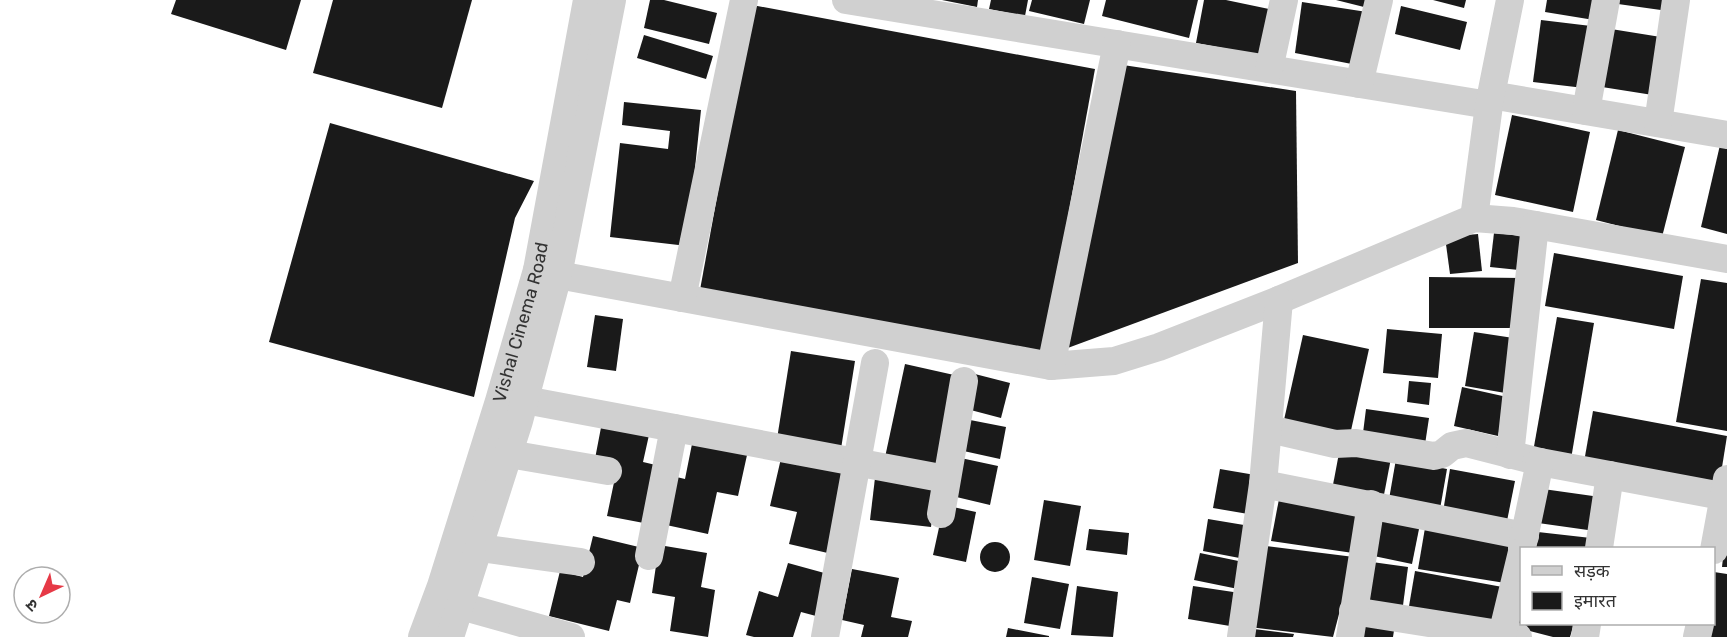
<svg xmlns="http://www.w3.org/2000/svg" width="1727" height="637" font-family="Rubik,'Noto Sans Devanagari',sans-serif">
<style>
.building{fill:#1a1a1a}
.lines{fill:none;stroke-linecap:round;stroke-linejoin:round}
.minor{stroke:#d0d0d0;stroke-width:28}
.labels{text-anchor:middle;stroke-width:6;stroke-linejoin:round;paint-order:stroke}
.street-label{font-size:18px;fill:#333;stroke:#fff}
</style>
<rect width="100%" height="100%" fill="#fff"/>
<g class="building">
<path d="M176,0h125l-15,50 -115,-36z"/>
<path d="M333,0h139l-30,108 -129,-35z"/>
<path d="M650,0h14l53,13 -8,31 -65,-16z"/>
<path d="M942,0h36l-1,7z"/>
<path d="M991,0h37l-3,16 -36,-7z"/>
<path d="M1032,0h58l-6,24 -55,-13z"/>
<path d="M1106,0h92l-9,38 -87,-22z"/>
<path d="M1204,0h22l43,9 -9,46 -64,-12z"/>
<path d="M1336,0h38l-2,9z"/>
<path d="M1433,0h33l-2,8z"/>
<path d="M1547,0h50l-3,20 -49,-8z"/>
<path d="M1618,0h52l-2,11 -50,-7z"/>
<path d="M1302,2l65,10 -10,53 -62,-12z"/>
<path d="M752,5l343,64 -52,284 -343,-63z"/>
<path d="M1401,6l66,16 -7,28 -65,-16z"/>
<path d="M1541,20l50,6 -7,62 -51,-6z"/>
<path d="M1611,29l56,9 -8,58 -57,-9z"/>
<path d="M644,35l69,21 -7,23 -69,-21z"/>
<path d="M1123,65l173,26 2,172 -233,86z"/>
<path d="M624,102l77,8 -14,136 -77,-9 10,-94 48,6 2,-18 -48,-6z"/>
<path d="M1512,115l78,17 -17,80 -78,-17z"/>
<path d="M330,123l204,58 -19,37 -41,179 -205,-55z"/>
<path d="M1618,130l67,17 -23,90 -66,-17z"/>
<path d="M1720,145l7,1v88l-26,-7z"/>
<path d="M1494,233l29,3 -4,34 -29,-3z"/>
<path d="M1478,234l4,37 -32,3 -5,-37z"/>
<path d="M1554,253l129,23 -9,53 -129,-23z"/>
<path d="M1429,277l95,1v50h-95z"/>
<path d="M1701,279l26,4v148l-51,-9z"/>
<path d="M595,315l28,4 -7,52 -29,-4z"/>
<path d="M1557,317l37,6 -23,136 -38,-7z"/>
<path d="M1387,329l55,5 -4,44 -55,-5z"/>
<path d="M1474,332l46,7 -9,55 -46,-8z"/>
<path d="M1303,335l66,14 -19,86 -66,-15z"/>
<path d="M791,351l64,10 -15,94 -64,-10z"/>
<path d="M905,364l58,13 -22,98 -57,-13z"/>
<path d="M971,373l39,10 -9,35 -38,-10z"/>
<path d="M1409,381l22,2 -2,22 -22,-3z"/>
<path d="M1462,387l45,10 -9,39 -44,-10z"/>
<path d="M1366,409l63,9 -5,33 -62,-10z"/>
<path d="M1593,411l134,25 -8,50 -135,-24z"/>
<path d="M603,417l48,9 -8,36 17,4 -11,58 -42,-8 10,-48 -23,-4z"/>
<path d="M965,419l41,8 -6,32 -41,-9z"/>
<path d="M694,434l55,12 -11,50 -21,-4 -9,42 -51,-11 11,-48 17,4z"/>
<path d="M1340,448l51,10 -8,42 -51,-10z"/>
<path d="M782,454l70,17 -20,83 -43,-10 8,-32 -27,-6z"/>
<path d="M956,457l42,9 -8,39 -42,-10z"/>
<path d="M1396,459l51,10 -8,46 -51,-10z"/>
<path d="M1220,469l41,7 -7,39 -41,-7z"/>
<path d="M1450,469l65,12 -9,45 -63,-14z"/>
<path d="M875,478l61,7 -5,42 -61,-7z"/>
<path d="M1536,488l64,9 -5,34 -64,-9z"/>
<path d="M1279,499l84,13 -10,41 -82,-12z"/>
<path d="M1044,500l37,6 -11,60 -36,-6z"/>
<path d="M944,505l32,7 -10,50 -33,-7z"/>
<path d="M1378,515l42,9 -8,40 -43,-9z"/>
<path d="M1208,519l48,8 -6,33 -47,-9z"/>
<path d="M1425,528l88,14 -8,41 -87,-14z"/>
<path d="M1089,529l40,4 -2,22 -41,-5z"/>
<path d="M1529,531l62,7 -2,10h-62z"/>
<path d="M593,536l50,12 -13,55 -13,-3 -8,31 -60,-15 11,-45 23,6z"/>
<path d="M1725,539h2v28h-5z"/>
<circle cx="995" cy="557" r="15"/>
<path d="M659,545l48,8 -6,34 14,3 -7,47 -38,-6 5,-34 -23,-4z"/>
<path d="M1258,545l96,12 -21,80 -84,-10z"/>
<path d="M1200,553l48,10 -5,27 -49,-10z"/>
<path d="M1372,562l36,5 -6,46 -36,-4z"/>
<path d="M788,563l40,11 -12,42 -15,-4 -8,25h-39l-8,-2 13,-44 19,6z"/>
<path d="M852,569l47,9 -8,39 21,4 -4,16h-47l3,-12 -22,-5z"/>
<path d="M1415,571l93,17 -8,41 -92,-17z"/>
<path d="M1714,572l13,2v63h-22l9,-13z"/>
<path d="M1032,577l37,7 -9,45 -36,-6z"/>
<path d="M1077,586l41,6 -5,45 -42,-2z"/>
<path d="M1193,586l47,7 -4,34 -48,-8z"/>
<path d="M1522,591v33h52l-4,13h-17l-43,-11z"/>
<path d="M1357,618l38,6 -2,13h-38z"/>
<path d="M1008,628l41,8v1h-43z"/>
<path d="M1254,629l40,5 -1,3h-40z"/>
</g>
<g class="lines">
<g class="minor">
<path d="M846,0l643,105"/>
<path d="M1269,69l15,-69"/>
<path d="M1359,84l20,-84"/>
<path d="M1491,95l236,40"/>
<path d="M1586,111l20,-111"/>
<path d="M1658,123l18,-123"/>
<path d="M1474,218l15,-113 21,-105"/>
<path d="M537,270l21,5 493,91 63,-5 45,-14 120,-47 195,-82 39,3 214,38"/>
<path d="M682,298l62,-298"/>
<path d="M1051,366l66,-322"/>
<path d="M525,400l421,79"/>
<path d="M1269,429l66,15 21,-1 78,13 8,-2 10,-8 14,-3 74,19 187,35"/>
<path d="M509,454l99,17"/>
<path d="M1510,455l25,-230"/>
<path d="M1263,484l262,52"/>
<path d="M941,514l23,-133"/>
<path d="M480,548l101,14"/>
<path d="M1522,548l18,-86"/>
<path d="M1599,548l11,-73"/>
<path d="M1714,550l13,-71"/>
<path d="M649,556l25,-128"/>
<path d="M461,606l110,31"/>
<path d="M1353,611l165,26"/>
<path d="M1502,635l20,-83"/>
<path id="s1" d="M422,637l19,-51 58,-185 38,-131 50,-270"/>
<path d="M450,637l69,-216 39,-146 54,-275"/>
<path d="M825,637l50,-274"/>
<path d="M1241,637l22,-153 16,-184"/>
<path d="M1350,637l21,-133"/>
<path d="M1585,637l2,-13"/>
<path d="M1697,637l3,-13"/>
</g>
</g>
<g class="labels">
<g class="street-label">
<text dy="6" stroke="none"><textPath href="#s1" startOffset="330">Vishal Cinema Road</textPath></text>
</g>
</g>
<rect x="1520" y="547" width="195" height="78" fill="#ffffff" stroke="#adadad" stroke-width="1.5"/>
<rect x="1532" y="566" width="30" height="9" fill="#d0d0d0" stroke="#adadad" stroke-width="1.5"/>
<text x="1574" y="577" font-size="18" fill="#333333">सड़क</text>
<rect x="1532" y="592" width="30" height="18" fill="#1a1a1a" stroke="#adadad" stroke-width="1.5"/>
<text x="1574" y="607" font-size="18" fill="#333333">इमारत</text>
<g transform="translate(42 595) rotate(224)"><circle r="28" fill="#ffffff" stroke="#adadad" stroke-width="1.5"/>
<path d="M0-4.5L10 22L0 15L-10 22Z" fill="#e63946"/>
<text y="-9" font-size="16" font-weight="bold" text-anchor="middle" fill="#333333">उ</text>
</g>
</svg>
